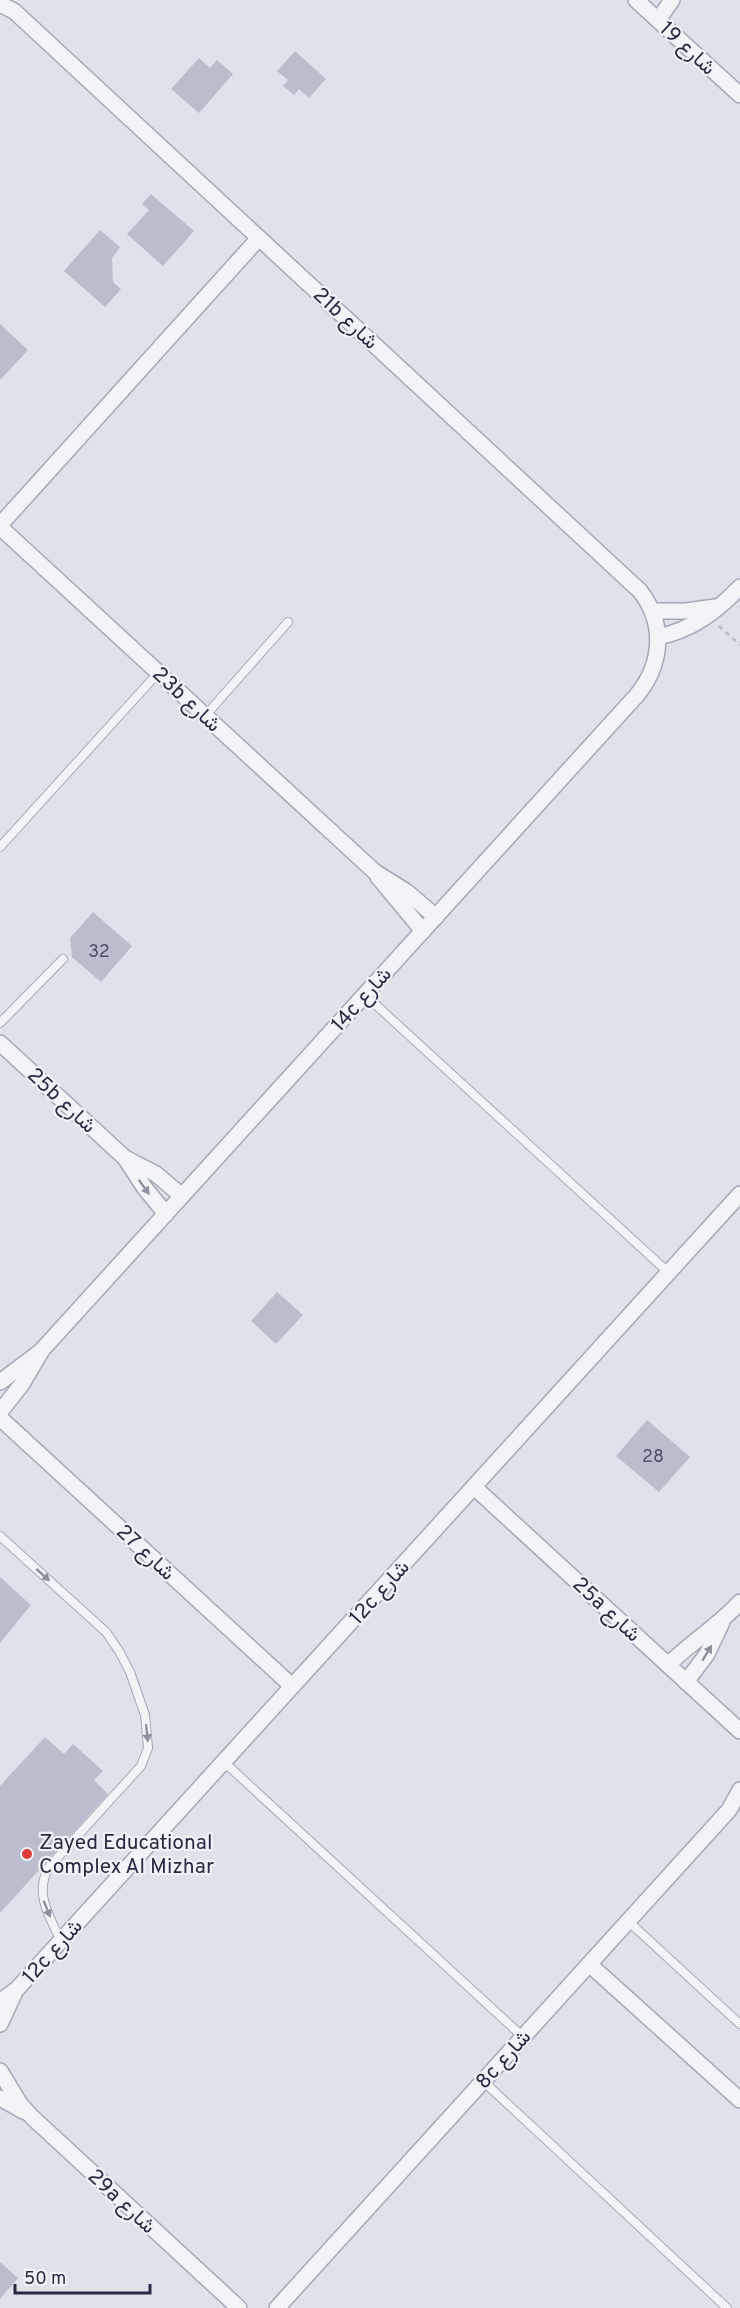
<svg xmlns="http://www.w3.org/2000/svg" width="740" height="2308" font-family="Overpass,Vazirmatn,sans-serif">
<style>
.building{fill:#babdcb}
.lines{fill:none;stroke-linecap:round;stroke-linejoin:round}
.service-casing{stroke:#a5a8b6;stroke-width:10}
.minor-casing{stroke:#a5a8b6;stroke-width:18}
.path{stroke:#bec0c9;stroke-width:3;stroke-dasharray:4.5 4.5;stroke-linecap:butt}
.service{stroke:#f3f4f8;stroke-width:8}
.minor{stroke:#f3f4f8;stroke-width:15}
.oneway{fill:#8d909e}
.poi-dot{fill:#de3b37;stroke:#f0f2f8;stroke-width:2}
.labels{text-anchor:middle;stroke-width:4.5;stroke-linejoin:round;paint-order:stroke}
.number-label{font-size:18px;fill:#4c5066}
.street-label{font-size:21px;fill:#272c44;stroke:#f0f2f8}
.poi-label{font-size:21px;fill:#272c44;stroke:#f0f2f8;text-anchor:start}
</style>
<rect width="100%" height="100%" fill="#e0e2eb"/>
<g class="building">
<path d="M295,51l31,28 -17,19 -10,-9 -5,6 -11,-9 5,-6 -11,-9z"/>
<path d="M199,58l11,10 7,-8 16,14 -34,39 -28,-24z"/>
<path d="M151,194l43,37 -31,35 -36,-32 22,-24 -7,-6z"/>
<path d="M100,230l20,17 -8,11 1,24 8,7 -16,18 -41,-36z"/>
<path d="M0,324l28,26 -28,30z"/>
<path d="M93,912l39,34 -31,36 -29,-25 -2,-19z"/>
<path d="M277,1292l26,23 -27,29 -25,-23z"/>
<path d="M647,1420l43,37 -31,35 -43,-36z"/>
<path d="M0,1577l31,28 -31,38z"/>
<path d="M45,1737l19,17 9,-10 30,27 -9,9 14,14 -108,119v-127z"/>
<path d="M0,2262l18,16 -18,21z"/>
</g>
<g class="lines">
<defs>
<g id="service">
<path d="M205,716l83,-94"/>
<path d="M0,847l158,-174"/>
<path d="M365,995l304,278"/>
<path d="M0,1023l63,-64"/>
<path d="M0,1536l106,96 13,19 11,21 15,43 3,33 -7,18 -92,101c-15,26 0,49 12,74"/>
<path d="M224,1762l299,275"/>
<path d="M628,1921l112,103"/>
<path d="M483,2081l244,227"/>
</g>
<g id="minor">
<path d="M636,0l104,95"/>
<path d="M0,4l14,7 626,580c25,32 23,72 -3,104l-595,655 -20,34 -22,28"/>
<path d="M658,20l14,-20"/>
<path d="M0,525l259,-287"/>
<path d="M0,527l375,345 32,20 29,25"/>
<path d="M653,611h33l29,-4"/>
<path d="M658,637c34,-7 59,-26 82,-50"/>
<path d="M378,877l45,54"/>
<path d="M0,1043l125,115 19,29 22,27"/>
<path d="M125,1158l31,16 26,22"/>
<path d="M0,1382l40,-30"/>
<path d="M0,1418l292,268"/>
<path d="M474,1487l266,244"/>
<path d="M668,1665c23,-23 50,-39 72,-63"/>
<path d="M686,1682l21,-28 15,-32"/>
<path d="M589,1964l151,136"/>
<path d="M0,2002l17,-13 723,-795"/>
<path d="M0,2024l14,-30"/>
<path d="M0,2071l20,33 13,14 206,190"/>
<path d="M0,2098l23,13"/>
<path d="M277,2308l452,-498 11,-20"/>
</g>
</defs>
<use href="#service" class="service-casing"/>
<use href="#minor" class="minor-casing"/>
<path class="path" d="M719,626l21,19"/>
<use href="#service" class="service"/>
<use href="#minor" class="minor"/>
</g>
<defs><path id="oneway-solid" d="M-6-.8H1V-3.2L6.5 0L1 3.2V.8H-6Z" transform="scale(1.5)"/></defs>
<g class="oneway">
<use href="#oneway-solid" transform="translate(144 1187) rotate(54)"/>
<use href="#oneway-solid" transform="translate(43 1575) rotate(42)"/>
<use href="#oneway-solid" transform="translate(707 1653) rotate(-59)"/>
<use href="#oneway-solid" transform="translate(147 1733) rotate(84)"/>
<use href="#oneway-solid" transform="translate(47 1909) rotate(68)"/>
</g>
<circle class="poi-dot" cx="27" cy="1854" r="6"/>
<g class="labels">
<g class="number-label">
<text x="99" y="957">32</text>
<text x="653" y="1462">28</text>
</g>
<g class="street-label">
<text transform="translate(688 48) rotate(43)" y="7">شارع 19</text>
<text transform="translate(346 318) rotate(43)" y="7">21b شارع</text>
<text transform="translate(187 699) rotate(43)" y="7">23b شارع</text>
<text transform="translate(361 999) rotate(-48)" y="7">14c شارع</text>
<text transform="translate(62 1100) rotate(43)" y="7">25b شارع</text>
<text transform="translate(146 1552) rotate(43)" y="7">شارع 27</text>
<text transform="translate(379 1592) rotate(-48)" y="7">12c شارع</text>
<text transform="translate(607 1609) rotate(43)" y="7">25a شارع</text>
<text transform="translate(52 1951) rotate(-48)" y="7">12c شارع</text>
<text transform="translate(503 2059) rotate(-48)" y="7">8c شارع</text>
<text transform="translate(122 2201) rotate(43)" y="7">29a شارع</text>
</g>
<g class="poi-label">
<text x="39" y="1849">Zayed Educational<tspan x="39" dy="24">Complex Al Mizhar</tspan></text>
</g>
</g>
<path d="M15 2284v9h135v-9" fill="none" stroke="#272c44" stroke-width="3"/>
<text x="24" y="2284" font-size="18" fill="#272c44" stroke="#f0f2f8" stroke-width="4.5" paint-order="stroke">50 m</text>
</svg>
